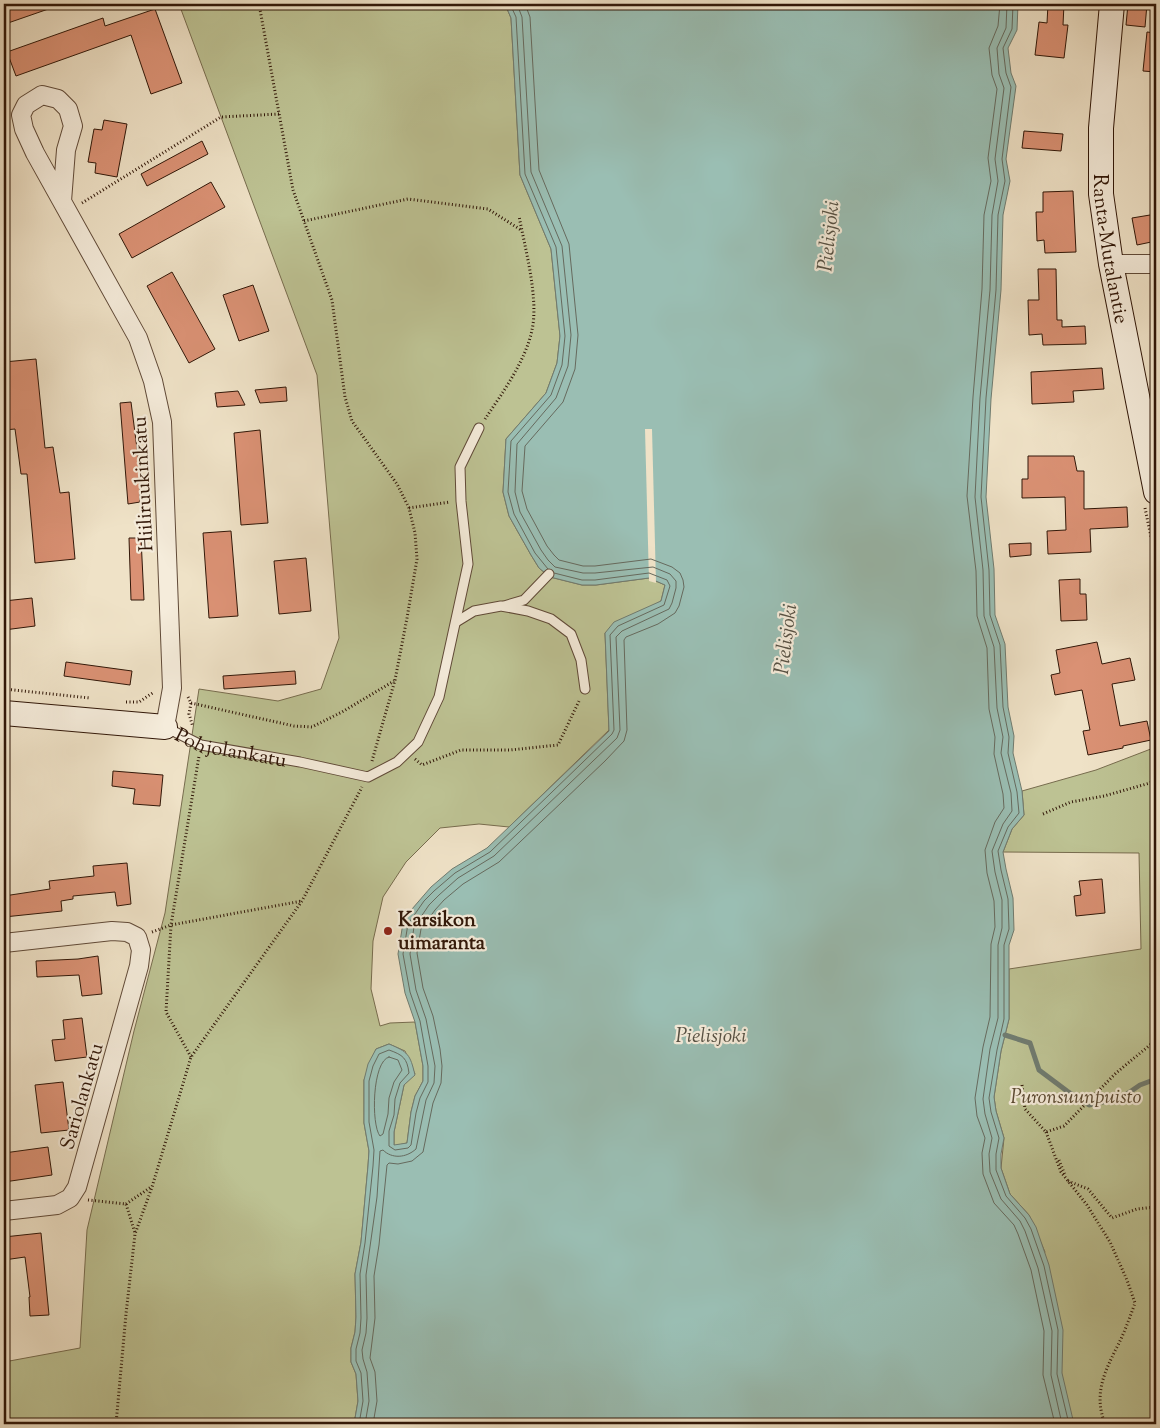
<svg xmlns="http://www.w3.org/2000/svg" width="1160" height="1428" font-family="'Sorts Mill Goudy',serif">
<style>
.green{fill:#bdc293;stroke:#776c4e}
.water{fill:#9abeb3;stroke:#707b6f}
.pier{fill:#efe2c7}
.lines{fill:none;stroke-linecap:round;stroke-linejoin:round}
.shore{stroke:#666a5e;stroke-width:1}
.stream{stroke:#707b6f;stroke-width:5}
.building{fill:#da9174;stroke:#311708}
.lane-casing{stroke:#604a38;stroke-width:11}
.street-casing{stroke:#604a38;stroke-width:20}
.secondary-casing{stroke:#311708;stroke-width:26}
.path{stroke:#311708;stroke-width:3;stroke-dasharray:1 2.5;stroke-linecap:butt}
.lane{stroke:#f5ecdb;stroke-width:9}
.street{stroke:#f5ecdb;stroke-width:18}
.secondary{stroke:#f5ecdb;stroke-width:24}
.poi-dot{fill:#8f2418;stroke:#f5ecdb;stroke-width:2}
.labels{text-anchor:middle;stroke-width:4.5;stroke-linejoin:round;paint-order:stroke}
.street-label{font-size:20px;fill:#311708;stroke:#f5ecdb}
.poi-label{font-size:20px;font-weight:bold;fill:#311708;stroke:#f5ecdb;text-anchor:start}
.park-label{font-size:20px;font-style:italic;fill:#5b4a32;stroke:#f5ecdb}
.water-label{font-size:21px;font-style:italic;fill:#565144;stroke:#f5ecdb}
</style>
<rect width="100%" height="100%" fill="#efe2c7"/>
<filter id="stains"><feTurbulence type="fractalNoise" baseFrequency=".004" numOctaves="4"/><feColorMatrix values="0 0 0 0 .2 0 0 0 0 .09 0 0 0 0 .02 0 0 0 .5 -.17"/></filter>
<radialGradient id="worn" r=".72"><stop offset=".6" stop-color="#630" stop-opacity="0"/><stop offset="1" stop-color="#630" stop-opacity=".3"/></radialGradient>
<g class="green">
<path d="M179,4h326l6,14 9,157 31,74 9,87 -3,27 -11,30 -40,46 -3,53 6,24 22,39 8,13 11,9 32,8h14l53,-7 16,7 -4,16 -56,32 4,97 -100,97 -30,-3 -39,4 -34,34 -23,35 -10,44 -2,48 9,37 10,-3 25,-1 8,44v15l-8,15 -4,16 -4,31 -13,3v-14l10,-47 11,-11 -10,-23 -16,-7 -13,5 -12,31v43l5,28 -1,15 -7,76 -6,32 1,43 -1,15 -4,16v14l5,12 2,27 -4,23h-350v-62l76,-14 7,-118 47,-199 31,-118 34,-224 79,12 43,-12 18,-51 -22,-263z"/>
<path d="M1156,747v677h-220l109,-172 -16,-37 -19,-21 -9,-26 3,-30 -8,-27 -2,-14 7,-46 8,-32v-50l132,-20 -2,-96 -136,-1 9,-23 12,-14 -2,-24 74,-21z"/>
</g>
<path class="water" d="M505,4h513l-1,26 -9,18 3,25 5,13 -10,73 4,22 -7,34 -2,75 -10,109 -5,98 8,72 1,46 10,29 3,63 6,29 -1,17 9,38 2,24 -12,14 -9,23 3,17 7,29 1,32 -5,15v74l-8,32 -7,46 2,14 8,27 -3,16v14l9,26 19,21 7,12 13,38 14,65 -1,43 12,51h-720l4,-23 -2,-27 -5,-12v-14l4,-16 1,-15 -1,-43 6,-32 7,-76 1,-15 -5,-28v-43l4,-16 8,-15 13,-5c19,8 21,10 26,31l-11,10 -10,47v13l13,-2 4,-31 4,-16 8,-15v-15l-8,-44 -10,-29 -7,-39 5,-31 9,-14 19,-22 21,-18 35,-21 122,-117 -4,-98 9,-11 47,-21 4,-16 -16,-7 -53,7h-14l-32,-8 -11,-9 -8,-13 -22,-39 -6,-24 3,-53 40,-46 11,-30 3,-27 -9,-87 -31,-74 -9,-157z"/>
<path class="pier" d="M645,429h7l4,154 -7,-2z"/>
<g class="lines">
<g class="shore">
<path d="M510,4l6,13 9,157 31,73 9,89 -3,29 -11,30 -40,46 -3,51 6,22 21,39 13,16"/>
<path d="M1000,4l-2,22 -9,22 3,27 5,14 -9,69 3,23 -7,34 -2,74 -9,108 -6,99 9,75 1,45 10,32 2,61 6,28 -1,17 9,40 1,14 -9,14 -10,28 2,23 7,28 1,26 -4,17 -1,73 -7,30 -8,51 2,18 8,22 -3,15 1,21 11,29 20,22 4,9 13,36 13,61 -1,44 12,49"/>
<path d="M1007,4l-1,24 -9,20 2,26 5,14 -9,71 3,22 -6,34 -2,75 -10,108 -5,99 8,73 1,46 10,31 3,61 6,29 -2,16 10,40 1,18 -9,13 -11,27 3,21 7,28v28l-4,17v73l-8,31 -7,50 2,15 7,24 -3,16 1,18 11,27 19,22 5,10 13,37 14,63 -1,44 11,49"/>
<path d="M1013,4l-1,25 -9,19 3,25 5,14 -9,72 3,22 -7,34 -2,75 -10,108 -5,99 8,73 1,45 10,30 3,62 6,30 -1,16 9,39 2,21 -11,14 -10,24 3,19 7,29 1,30 -5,16v74l-7,31 -8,48 2,14 8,26 -3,16v16l10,26 19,22 6,11 13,37 14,64 -1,44 12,50"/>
<path d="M389,1057l9,3 4,10 -8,12 -5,16 -1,16 -5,20 -3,2c-9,-11 -8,-75 9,-79z"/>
<path d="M359,1424l4,-23 -2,-28 -5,-12v-12l4,-16 1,-15 -1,-44 5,-31 8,-77 1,-16 -5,-28v-41l4,-15 6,-12 10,-4c14,5 18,8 20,23l-9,10 -5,16 -1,16 -5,16v15l6,4 13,-2 3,-3 5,-32 4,-15 8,-16v-16l-8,-45 -10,-29 -7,-38 5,-30 16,-23 10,-10 21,-18 35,-21 122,-118 2,-4 -4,-95 8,-9 46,-21 6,-19 -3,-6 -18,-7 -54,7h-13l-28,-7"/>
<path d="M365,1424l4,-23 -2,-29 -4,-13 -1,-9 4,-17 1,-15 -1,-43 11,-78 3,-46 3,-1c9,9 23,8 33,-1l10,-49 8,-17 1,-17 -9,-47 -10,-29 -6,-36 4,-27 15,-22 10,-10 19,-17 36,-22 123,-118 3,-8 -4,-93 6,-6 47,-22 3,-6 4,-15v-7l-6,-7 -17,-7 -58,6h-12l-28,-6 -7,-7 -7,-10 -21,-38 -5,-20 2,-48 39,-46 12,-32 3,-31 -9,-89 -31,-74 -9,-155 -5,-13"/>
<path d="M373,1424l4,-23 -2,-29 -5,-14 5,-40 -1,-42 5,-31 8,-80 2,-2 9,1 14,-3 11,-9 10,-49 8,-20 1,-17 -2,-17 -7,-33 -10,-28 -6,-35 4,-24 14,-19 9,-10 19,-16 36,-22 106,-101 19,-20 3,-11 -3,-90 2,-3 32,-13 17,-11 4,-7 5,-19 -1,-7 -3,-7 -8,-6 -21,-8 -56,7h-12l-24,-6 -5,-5 -7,-9 -20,-37 -5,-18 3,-45 38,-44 12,-33 3,-34 -9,-91 -30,-74 -9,-153 -5,-13"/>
</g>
<g class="stream">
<path d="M1005,1035l25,8 9,27 28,21 22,14 32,-7 19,-13 16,-6"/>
<path d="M1156,1104l-3,3 3,1"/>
</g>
</g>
<g class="building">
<path d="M15,4h42v2l-49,17 -4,-15z"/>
<path d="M1048,4h16l-1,21h5l-4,33 -29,-3 4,-33 8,1z"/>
<path d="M1128,4h19l-2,23 -19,-2z"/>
<path d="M155,9l27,74 -31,11 -20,-59 -115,41 -9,-24 96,-34 2,8z"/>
<path d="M1147,32l9,1v39l-13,-1z"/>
<path d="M104,120l23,4 -10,53 -22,-4 1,-10 -8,-1 6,-33 8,1z"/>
<path d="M1024,131l39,3 -2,17 -39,-3z"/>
<path d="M202,141l6,13 -61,32 -6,-12z"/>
<path d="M211,182l14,25 -93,51 -13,-24z"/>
<path d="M1073,191l3,61 -31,1 -1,-13 -7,1 -1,-29h7v-20z"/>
<path d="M1156,214v27l-19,4 -5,-27z"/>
<path d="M1038,269h18l1,51h5v7l23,-1 1,18 -43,1 -1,-11 -13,1 -1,-35h11z"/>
<path d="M172,272l43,77 -26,14 -42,-77z"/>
<path d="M253,285l16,46 -30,10 -16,-46z"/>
<path d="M36,359l9,89 8,-1 7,46 9,-1 6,67 -40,4 -8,-89h-6l-6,-45 -11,1v-68z"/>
<path d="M1102,368l2,21 -31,2 1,11 -42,2 -1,-32z"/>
<path d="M286,387l1,14 -27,2 -5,-13z"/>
<path d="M238,391l7,14 -28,2 -2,-14z"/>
<path d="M131,402l8,62 1,38 -12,2 -8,-101z"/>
<path d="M260,430l8,93 -27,2 -7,-92z"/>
<path d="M1028,456h46l3,15h7v38l43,-2 1,20 -38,2 1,23 -43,2 -1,-23 19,-1 -1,-33 -43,1v-19h6z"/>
<path d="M231,531l7,85 -29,2 -6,-85z"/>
<path d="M129,538h12l3,62h-13z"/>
<path d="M1031,543v12l-21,2 -1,-13z"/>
<path d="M306,558l5,53 -32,3 -5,-53z"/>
<path d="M1080,579v15h6l1,26 -26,1 -2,-41z"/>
<path d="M32,598l3,28 -31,4v-29z"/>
<path d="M1097,642l5,22 28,-6 5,22 -23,4 8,42 27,-5 4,19 -28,6v2l-35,7 -5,-24 7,-1 -8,-40 -27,5 -4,-20 9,-2 -4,-23z"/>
<path d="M66,662l66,9 -2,14 -66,-9z"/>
<path d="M295,671l1,13 -72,5 -1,-13z"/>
<path d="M113,771l50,4 -3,31 -27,-2 2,-15 -23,-3z"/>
<path d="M127,863l4,41 -14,2 -2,-14 -42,4v3l-12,2 1,10 -58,6v-21l46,-7 -1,-8 45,-5 -1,-10z"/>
<path d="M1102,879l3,34 -29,3 -2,-20 7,-1 -2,-14z"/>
<path d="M98,956l4,38 -20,2 -3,-21 -42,2 -1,-16 42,-2z"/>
<path d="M82,1018l5,39 -32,4 -3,-21 13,-1 -2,-19z"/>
<path d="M63,1082l6,48 -28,3 -6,-48z"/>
<path d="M48,1147l4,28 -48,7v-29z"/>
<path d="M41,1233l8,82 -19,1 -1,-19h1l-5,-40 -21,3v-23z"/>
</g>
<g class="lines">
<defs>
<g id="lane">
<path d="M504,606l20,-6 25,-26"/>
<path d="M456,622l18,-11 27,-5 27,5 23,8 20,15 10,26 4,29"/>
<path id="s1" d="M165,727l36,18 99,17 68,15 29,-15 21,-20 21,-45 29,-133 -7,-63 -1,-34 19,-39"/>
</g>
<g id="street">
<path d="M62,201l4,-51 7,-24 -5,-17 -10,-10 -16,-4 -16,10 -5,10 3,14 11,24 103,185 15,43 9,41 10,266 -7,39"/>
<path d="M1111,264h45"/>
<path d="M4,943l108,-12 15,1 10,5 4,13 -2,16 -62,221 -7,11 -13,7 -53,6"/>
</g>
<g id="secondary">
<path id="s2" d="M1112,4l-11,124v66l10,70 45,228"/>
<path d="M4,713l161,14"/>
</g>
</defs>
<use href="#lane" class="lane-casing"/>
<use href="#street" class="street-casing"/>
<use href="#secondary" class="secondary-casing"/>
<g class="path">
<path d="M259,4l34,186 39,110 13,97 7,24 45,63 12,24 6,25 2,26 -10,59 -12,62 -23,81"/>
<path d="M82,203l139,-86 58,-3"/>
<path d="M304,221l104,-22 80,10 33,21"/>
<path d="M485,419c17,-25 41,-59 47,-89 7,-31 -7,-82 -13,-114"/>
<path d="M409,508l41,-6"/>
<path d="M1145,508l11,53"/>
<path d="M4,689l86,9"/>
<path d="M188,697l3,6 -2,11 4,13"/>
<path d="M126,702h13l15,-10"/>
<path d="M191,703l103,23 18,1 30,-15 52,-31"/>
<path d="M415,759l7,6 39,-15h49l48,-5 22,-46"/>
<path d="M1043,814l28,-12 33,-6 46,-13 6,-4"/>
<path d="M152,932l19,-7 131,-24"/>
<path d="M191,1057l-25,-45 5,-87 28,-169"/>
<path d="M1022,1085l3,24 21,23 18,-6 52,-53 40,-33"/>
<path d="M1046,1132l15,40 26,33 23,37 17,38 8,23c-5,14 -10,28 -16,40 -14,28 -26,50 -14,81"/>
<path d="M1059,1160l6,15"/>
<path d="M1068,1181l20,8 24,29 25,-9 19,-2"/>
<path d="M88,1200l38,4 9,29"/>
<path d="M126,1204l25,-17"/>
<path d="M116,1424l10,-110 9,-80 17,-47 39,-130 111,-156 60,-114"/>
</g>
<use href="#lane" class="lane"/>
<use href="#street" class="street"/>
<use href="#secondary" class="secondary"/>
</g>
<circle class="poi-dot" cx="388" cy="931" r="5"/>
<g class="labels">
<g class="street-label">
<text dy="7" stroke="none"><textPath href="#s2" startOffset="246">Ranta-Mutalantie</textPath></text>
<text transform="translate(142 484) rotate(-93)" y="7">Hiiliruukinkatu</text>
<text dy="7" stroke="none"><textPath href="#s1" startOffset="70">Pohjolankatu</textPath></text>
<text transform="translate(81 1096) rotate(-74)" y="7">Sariolankatu</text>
</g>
<g class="poi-label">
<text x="398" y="926">Karsikon<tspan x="398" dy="23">uimaranta</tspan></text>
</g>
<g class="park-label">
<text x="1076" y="1103">Puronsuunpuisto</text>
</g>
<g class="water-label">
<text transform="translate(828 236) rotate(-84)" y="7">Pielisjoki</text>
<text transform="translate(785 639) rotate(-83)" y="7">Pielisjoki</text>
<text x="711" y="1042">Pielisjoki</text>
</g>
</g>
<rect width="1160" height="1428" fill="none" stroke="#efe2c7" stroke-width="20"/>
<rect x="5" y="5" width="1150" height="1418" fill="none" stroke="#311708" stroke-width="2.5"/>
<rect x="10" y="10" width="1140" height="1408" fill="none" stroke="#311708"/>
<rect width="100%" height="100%" filter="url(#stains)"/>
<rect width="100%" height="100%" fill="url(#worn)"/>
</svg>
